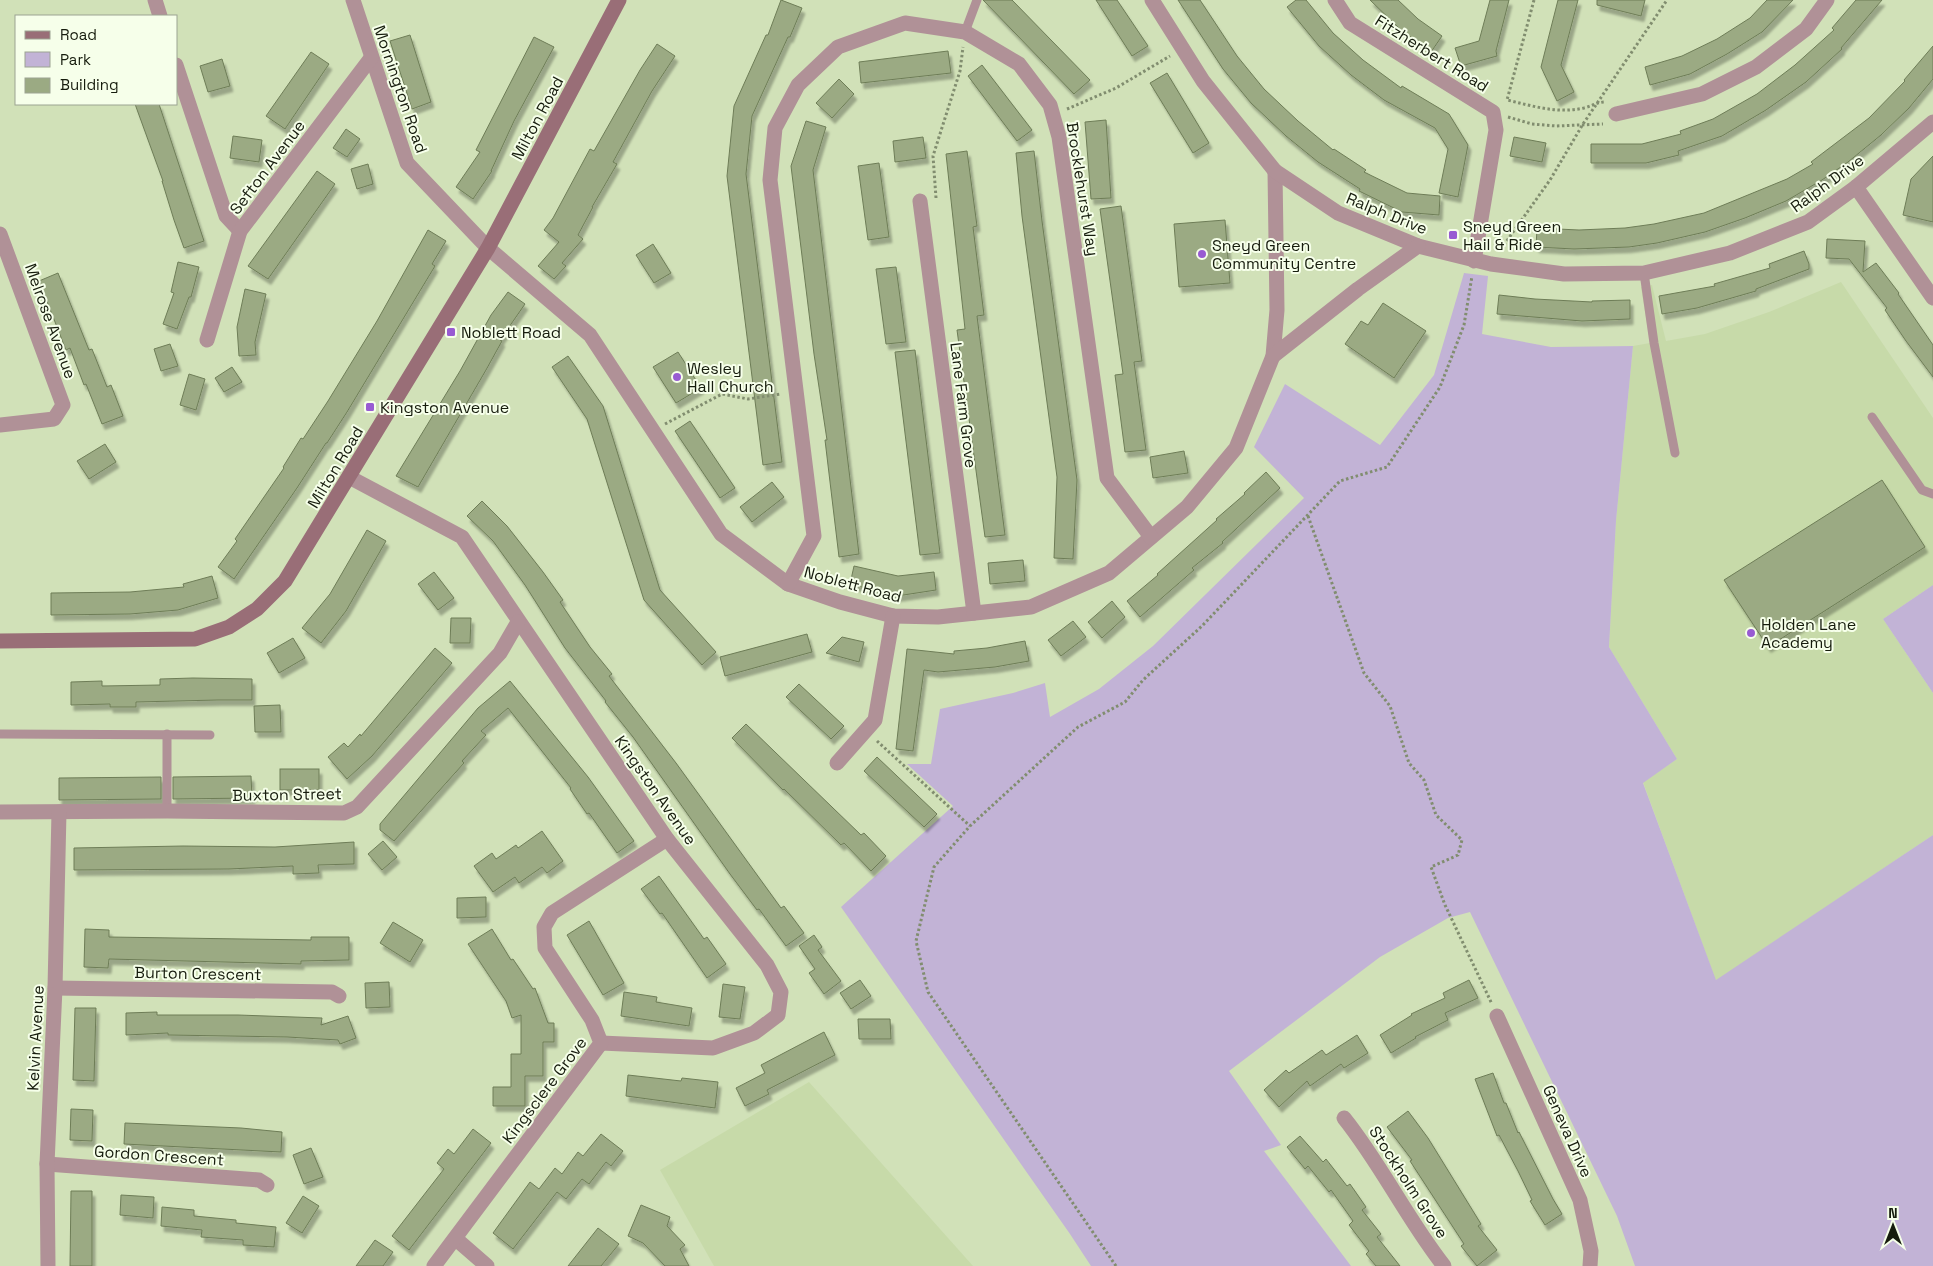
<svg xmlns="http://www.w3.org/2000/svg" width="1933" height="1266" font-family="'Space Grotesk',sans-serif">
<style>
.built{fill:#c7daa9}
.green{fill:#c2b3d6}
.building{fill:#9baa83;stroke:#6e7d57;filter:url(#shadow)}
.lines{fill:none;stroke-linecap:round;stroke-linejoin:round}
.path{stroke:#818d6f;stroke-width:3;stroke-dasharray:2.5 2.5;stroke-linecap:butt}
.lane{stroke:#b09197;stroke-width:9}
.street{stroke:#b09197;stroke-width:15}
.secondary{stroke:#996e77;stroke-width:15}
.poi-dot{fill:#985bd2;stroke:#f6ffea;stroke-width:2}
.labels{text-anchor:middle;stroke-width:4;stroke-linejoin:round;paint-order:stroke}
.street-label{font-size:16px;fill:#161c0d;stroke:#f6ffea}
.poi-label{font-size:16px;fill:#161c0d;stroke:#f6ffea;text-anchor:start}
</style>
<defs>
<filter id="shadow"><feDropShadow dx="3" dy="5.5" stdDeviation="1" flood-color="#0004"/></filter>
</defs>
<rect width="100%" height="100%" fill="#d1e1b8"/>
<g class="built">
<path d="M1841,282l92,136v167l-50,34 50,74v142l-217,146 -73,-199 34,-23 -68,-112 7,-126 17,-175 17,-3 -9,-56 11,-2 14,56 39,-7 64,-22z"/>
<path d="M809,1082l164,184h-259l-54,-96z"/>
</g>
<g class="green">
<path d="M1464,273l24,3 -6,58 69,13 82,-1 -17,175 -7,126 68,112 -34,24 73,197 217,-145v431h-298l-18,-50 -147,-304 -22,6 -68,39 -151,114 52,74 -17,6 87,115h-260l-21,-32 -229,-327 112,-101 -46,-42h24l9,-55 73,-16 32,-10 5,34 49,-28 54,-43 151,-148 -50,-51 31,-63 95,61 54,-70z"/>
<path d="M1933,585v108l-50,-74z"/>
</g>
<g class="building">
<path d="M781,0l21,8 -12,29h-2l-36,79 -6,58 36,288 -19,3 -36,-289 7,-70 32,-71h2z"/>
<path d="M983,0h29l78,80 -16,14z"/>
<path d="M1096,0h21l31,46 -16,10z"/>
<path d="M1178,0h22l37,56 27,33 34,32 35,29 1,-1 32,21 -2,2 43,21 33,3 -1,19 -37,-3 -43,-21 1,-2 -42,-27 -32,-26 -35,-33 -28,-34z"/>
<path d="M1296,0h10l27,33 30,27 38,28 1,-2 47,28 19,31 -10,52 -19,-4 9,-44 -13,-21 -51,-28 -33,-25 -32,-29 -32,-39z"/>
<path d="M1370,0h28l20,19 24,17 -11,16 -31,-23z"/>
<path d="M1490,0h19l-13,51 1,5 -36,10 -6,-18 24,-7z"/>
<path d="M1558,0h20l-17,65 13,27 -17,9 -16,-34z"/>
<path d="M1597,0h48l-4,16 -44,-11z"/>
<path d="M1767,0h26l-31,32 -35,22 -37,20 -40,11 -5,-18 37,-11 35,-17 33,-21z"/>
<path d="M1856,0h26l-41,48 1,1 -36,33 -40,28 -44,26 -44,15 1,4 -33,8h-55v-19h51l39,-10 -1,-3 33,-12 44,-25 38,-29 39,-35 -2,-2z"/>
<path d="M410,35l21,67 -19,7 -22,-68z"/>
<path d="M534,37l20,10 -40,74 -23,50h1l-19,28 -17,-12 24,-35 -4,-2z"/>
<path d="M657,44l18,12 -23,35 -39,71 4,2 -25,43h1l-15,28 5,4 -21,24 4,3 -12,13 -16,-13 21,-24 -15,-12 9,-12 37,-69 4,2 46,-81z"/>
<path d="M1933,46v33l-24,29 -28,27 -33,27 -26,18 -36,21 -41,17 -40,14 -48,11 -28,4 -55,2 -38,-2 1,-19 42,2 46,-2 29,-4 50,-11 83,-34 26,-15 -2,-2 58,-44 36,-37 -1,-1z"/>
<path d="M948,51l3,22 -90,10 -2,-21z"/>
<path d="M311,52l18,12 -44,65 -19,-13z"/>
<path d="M222,59l8,27 -22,6 -8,-26z"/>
<path d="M982,65l50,65 -15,11 -49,-65z"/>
<path d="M1167,73l42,70 -16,10 -43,-70z"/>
<path d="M839,79l15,15 -22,24 -16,-15z"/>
<path d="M135,104h24l45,137 -20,7 -10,-28 -12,-39h1z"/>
<path d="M1106,120l5,78 -20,1 -6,-77z"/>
<path d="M806,121l20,6 -13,43 46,384 -20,3 -14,-117h2l-13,-86 -23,-188z"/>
<path d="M346,129l14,10 -13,18 -14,-9z"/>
<path d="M233,136l29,4 -3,22 -29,-4z"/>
<path d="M923,137l3,21 -31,4 -2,-21z"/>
<path d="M1514,137l32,6 -4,19 -32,-6z"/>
<path d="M967,151l10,75 -4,1 11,88 -7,1 28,219 -20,2 -28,-207 8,-1 -19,-175z"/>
<path d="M1034,151l8,70 35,259 -4,79 -19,-1 3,-81 -35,-261 -6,-63z"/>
<path d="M1933,156v66l-30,-7 8,-36z"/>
<path d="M879,163l10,74 -21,3 -10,-74z"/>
<path d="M368,164l5,20 -16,5 -6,-20z"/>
<path d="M317,171l18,13 -67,95 -20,-13z"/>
<path d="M1121,206l21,155 -8,1 12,88 -21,2 -10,-77 8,-1 -23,-165z"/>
<path d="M1225,220l5,63 -51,4 -5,-63z"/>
<path d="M428,230l18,11 -14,23 3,2 -88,146 -20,31h-1l-29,45 -63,91 -16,-12 19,-26 -2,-2 49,-71 -1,-1 18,-29 2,1 25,-38 49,-80z"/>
<path d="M1827,239l38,2 -2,31 13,-9 23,30 -1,1 35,51v32l-27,-36 -21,-31 2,-2 -38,-49 -23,-1z"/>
<path d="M653,244l18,29 -17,10 -18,-28z"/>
<path d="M1804,251l5,13v5l-53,20v2l-59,17 -35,6 -3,-18 56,-10 -1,-2 56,-16 -1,-4z"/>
<path d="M178,262l21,5 -8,30h-2l-12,32 -14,-5 11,-31 -3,-1z"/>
<path d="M896,267l10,75 -20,2 -10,-75z"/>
<path d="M58,273l31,77 3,-1 15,38 4,-2 12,31 -21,8 -16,-40 -2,1 -14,-37 -4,2 -27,-69z"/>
<path d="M245,289l21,5 -11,48 1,13 -17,1 -2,-29z"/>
<path d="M508,292l17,12 -25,36 2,1 -16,29 -68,117 -22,-11 64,-105 31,-56z"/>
<path d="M1499,295l36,4 57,3v-1l38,-1v19l-48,2 -85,-7z"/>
<path d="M1383,303l43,28 -32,47 -49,-34 16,-23 7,4z"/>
<path d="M170,344l8,22 -17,5 -7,-22z"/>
<path d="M915,350l25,203 -20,2 -25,-203z"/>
<path d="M678,352l23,36 -25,15 -23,-36z"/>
<path d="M568,356l35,50 57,184 56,62 -14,13 -58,-65 -57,-181 -35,-52z"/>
<path d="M232,367l10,15 -18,10 -9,-14z"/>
<path d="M189,374l16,5 -9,31 -16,-5z"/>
<path d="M690,421l45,67 -15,10 -45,-67z"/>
<path d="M105,444l11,18 -27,17 -12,-18z"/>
<path d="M1184,451l4,22 -35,5 -3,-21z"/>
<path d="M1266,472l14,16 -58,54 1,1 -31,25 2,2 -54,47 -13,-16 31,-26 -1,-1 60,-54 -1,-1 29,-25 -1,-1z"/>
<path d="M1882,480l43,67 -157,100 -44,-67z"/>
<path d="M772,482l12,15 -32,25 -12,-15z"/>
<path d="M482,501l25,25 36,46 20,28 -3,2 30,45 22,27 -3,2 67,87 105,145 3,-2 20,27 -18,13 -27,-37 -2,1 -27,-36 -97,-137 -28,-35 1,-1 -41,-53 -40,-63 -32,-44 -26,-25z"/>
<path d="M367,530l19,11 -40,70 -25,32 -19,-15 28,-34z"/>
<path d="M1023,560l2,21 -35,3 -2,-21z"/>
<path d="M854,566l44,10 36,-4 2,18 -39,6 -47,-12z"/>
<path d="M434,572l20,26 -16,12 -20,-26z"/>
<path d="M212,576l6,22 -40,12 -48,4 -79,1v-22l79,-1 54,-5 -1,-3z"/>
<path d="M1112,601l13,16 -23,21 -14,-16z"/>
<path d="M451,618h20l-1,25h-20z"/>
<path d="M1073,621l13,16 -25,19 -13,-16z"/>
<path d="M807,634l5,18 -87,24 -5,-19z"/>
<path d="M842,637l22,5 -5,20 -33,-9z"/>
<path d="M293,638l12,20 -26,15 -12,-20z"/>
<path d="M1025,641l4,20 -34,6 -57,5 -14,-2 -11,81 -17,-2 11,-100 47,5v-3l33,-3z"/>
<path d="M435,648l17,15 -80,93 -25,23 -19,-22 16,-14 4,4 12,-13 1,2z"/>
<path d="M193,678l59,1v21h-34l-82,2v5h-26v-3l-39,1v-23l31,-1v5l58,-1v-6z"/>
<path d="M510,681l78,96 46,64 -17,12 -28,-40 -2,1 -17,-25 1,-1 -63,-80 -27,23 5,4 -24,26 2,2 -70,78 -14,-11v-6l98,-116z"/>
<path d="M799,684l45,42 -13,13 -45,-42z"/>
<path d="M280,705l1,27h-26l-1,-26z"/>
<path d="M746,724l115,111 3,-2 22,23 -15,15 -27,-28 -3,2 -57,-56 -1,1 -51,-52z"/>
<path d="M877,757l60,57 -13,13 -60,-56z"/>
<rect x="280" y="769" width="39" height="21"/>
<path d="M251,776l1,22 -79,1v-22z"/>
<path d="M161,777v22l-102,1v-22z"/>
<path d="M542,831l21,30 -16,12 -5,-6 -23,16 -4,-6 -22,15 -19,-26 18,-13 4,6 20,-14 2,3z"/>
<path d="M383,841l14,16 -15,13 -14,-16z"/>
<path d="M354,842v22l-36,1 1,8 -26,1v-8l-64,3 -155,1v-22l109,-2 92,1z"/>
<path d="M659,876l45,63 3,-2 19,27 -19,14 -45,-65 -2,1 -19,-25z"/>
<path d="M486,897v20l-29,1v-20z"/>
<path d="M589,921l35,62 -21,12 -36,-60z"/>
<path d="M393,922l30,18 -13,22 -30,-19z"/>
<path d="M85,929l24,1v7l202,3v-3h38v23l-48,1v3l-192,-5 -1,9 -24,-1z"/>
<path d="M492,929l19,31 2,-1 20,30 2,-1 13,35h6v19h-11v34h-18v30h-32v-19h18v-33h10v-39l-9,3 -6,-17 -38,-57z"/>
<path d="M814,935l8,12 -4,3 23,31 -17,13 -15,-21 6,-4 -16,-23z"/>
<path d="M860,980l11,16 -20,13 -11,-16z"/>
<path d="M1469,980l9,18 -33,15 3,7 -33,17 1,1 -25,15 -11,-18 32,-20 -1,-1 34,-16 -2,-5z"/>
<path d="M389,982l1,25 -24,1 -1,-25z"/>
<path d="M723,984l22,3 -5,32 -21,-2z"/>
<path d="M624,992l33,5 -1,5 36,6 -3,18 -68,-10z"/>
<path d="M75,1008h21l-2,73 -21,-1z"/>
<path d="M157,1012v3h81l84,3 -1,7 27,-9 8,22 -16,6 -2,-4 -51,-3 -119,-2v-2l-42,2v-22z"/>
<path d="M858,1019h32l1,20h-32z"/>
<path d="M824,1032l11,23 -68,35 2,4 -24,12 -9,-18 29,-15 -4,-8z"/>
<path d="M1357,1035l11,18 -24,15 -3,-4 -31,22 -3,-5 -28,26 -15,-17 22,-20 3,3 33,-23 4,5z"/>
<path d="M1493,1073l11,30h2l12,30 1,-1 34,67 9,15 -17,11 -15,-24 2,-1 -14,-29 -19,-36 -2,1 -22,-57z"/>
<path d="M628,1075l53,6 1,-3 36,4 -3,26 -89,-12z"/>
<path d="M71,1109l22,1 -1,31 -22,-1z"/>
<path d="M1408,1111l20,27 53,86 -3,2 19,24 -20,16 -16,-20 3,-2 -54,-83 2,-1 -25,-33z"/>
<path d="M125,1123l116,5 41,4 -1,20 -157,-8z"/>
<path d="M473,1129l18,14 -82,107 -17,-14 52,-67 -7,-6 11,-14 6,5z"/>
<path d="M601,1134l22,17 -12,15 -5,-4 -17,22 -7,-5 -16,20 -9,-7 -44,57 -20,-16 37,-51 9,7 16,-21 7,6 16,-22 5,4z"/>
<path d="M1300,1136l23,26 3,-3 21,27 3,-2 16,23 -4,3 19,24 -4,3 23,29h-24l-10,-12 3,-3 -20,-26 4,-4 -22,-31 -2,2 -21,-26 -3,3 -18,-22z"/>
<path d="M311,1148l12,29 -19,7 -11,-29z"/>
<path d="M71,1191h21v75h-22z"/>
<path d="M121,1195l33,2 -1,21 -33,-3z"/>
<path d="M303,1196l16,10 -17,27 -16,-10z"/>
<path d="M641,1205l29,12 -3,9 18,19 -5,4 9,17h-24l-22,-23 -15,-7z"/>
<path d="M162,1207l32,3v6l42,4v3l40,4 -2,20 -31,-2v-5l-42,-3 1,-7 -41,-4z"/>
<path d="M598,1228l21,16 -18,22h-33z"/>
<path d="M375,1240l18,12 -10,14h-27z"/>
</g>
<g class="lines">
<g class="path">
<path d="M1534,0l-27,100c26,6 50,14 77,8 8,-2 13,-6 22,-6"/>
<path d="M1067,109l49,-21 54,-32"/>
<path d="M1508,117l24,7 24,2 47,-2"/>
<path d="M936,198l-3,-42 27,-85 3,-24"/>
<path d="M1501,249l49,-69 33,-56 84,-124"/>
<path d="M665,424l57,-30 26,5 33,-5"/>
<path d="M1308,516l56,157 26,33 19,57 15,17 12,35 26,25 -4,15 -27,12 14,38 47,99"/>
<path d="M877,741l93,85"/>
<path d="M1116,1266l-188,-274 -12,-51 18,-74 36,-41 108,-99 47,-25 18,-22 59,-54 138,-145 47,-14 53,-80 24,-62 8,-49"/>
</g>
<g class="lane">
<path d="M965,32l12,-32"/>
<path d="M1644,273l10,70 21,110"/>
<path d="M1872,417l50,73 11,4"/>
<path d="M0,734l210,1"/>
<path d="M167,734v77"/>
</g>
<g class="street">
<path d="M155,0l5,16"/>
<path d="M353,0l54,163 81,85 102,87 131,199 67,50 52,18 53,14 45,1 93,-10 78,-34 78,-66 49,-59 37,-92 4,-46 -2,-139"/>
<path d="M1152,0l51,81 72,90 63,42 80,33 73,18 73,10 80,-1 86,-20 78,-31 48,-35 77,-65"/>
<path d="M1335,0l15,23 143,89 3,18 -22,131"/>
<path d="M176,65l50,151 14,15"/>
<path d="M1616,114l86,-20 54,-27 50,-38 21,-29"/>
<path d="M1856,187l77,111"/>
<path d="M920,201l54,412"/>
<path d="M0,234l63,171 -9,14 -54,6"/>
<path d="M207,340l33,-109 131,-173"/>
<path d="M1273,356l85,-67 60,-43"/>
<path d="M349,477l113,60 205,302 100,126 14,27 -3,23 -24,18 -41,15 -112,-5"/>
<path d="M788,584l26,-48 -44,-356 5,-52 23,-43 40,-38 67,-24 60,9 54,32 31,41 9,32 48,341 44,59"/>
<path d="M837,763l38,-43 18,-104"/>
<path d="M0,812l167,-1 177,2 13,-6 143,-154 18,-31"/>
<path d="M55,988l277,4 7,4"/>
<path d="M1497,1016l83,184 11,51 -1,15"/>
<path d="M1344,1118c37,46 63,101 100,148"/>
<path d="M47,1164l212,16 8,5"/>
<path d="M456,1239l31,27"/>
<path d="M48,1266l-1,-102 8,-176 4,-176"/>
<path d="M434,1266l167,-223 -9,-23 -47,-72 -1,-21 8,-14 115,-74"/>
</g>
<path class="secondary" d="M0,641l195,-2 34,-12 28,-18 28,-28 203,-333 131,-248"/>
</g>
<g class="poi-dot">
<rect x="1448" y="230" width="10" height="10" rx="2.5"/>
<circle cx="1202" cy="254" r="5"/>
<rect x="446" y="327" width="10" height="10" rx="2.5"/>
<circle cx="677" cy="377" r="5"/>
<rect x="365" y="402" width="10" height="10" rx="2.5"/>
<circle cx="1751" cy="633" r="5"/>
</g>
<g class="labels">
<g class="street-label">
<text transform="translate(1432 53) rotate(32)" y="6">Fitzherbert Road</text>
<text transform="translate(401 89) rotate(71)" y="6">Mornington Road</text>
<text transform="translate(537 118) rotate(-62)" y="6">Milton Road</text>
<text transform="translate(267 167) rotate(-53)" y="6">Sefton Avenue</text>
<text transform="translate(1827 183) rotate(-36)" y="6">Ralph Drive</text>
<text transform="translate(1083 189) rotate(81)" y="6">Brocklehurst Way</text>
<text transform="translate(1387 213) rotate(22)" y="6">Ralph Drive</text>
<text transform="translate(51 321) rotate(70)" y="6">Melrose Avenue</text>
<text transform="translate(964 405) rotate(83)" y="6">Lane Farm Grove</text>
<text transform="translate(335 467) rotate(-59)" y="6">Milton Road</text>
<text transform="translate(853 584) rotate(15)" y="6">Noblett Road</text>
<text transform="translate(656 790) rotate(55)" y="6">Kingston Avenue</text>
<text transform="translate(287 794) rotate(-1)" y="6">Buxton Street</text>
<text transform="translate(198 973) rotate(1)" y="6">Burton Crescent</text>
<text transform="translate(35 1038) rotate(-87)" y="6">Kelvin Avenue</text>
<text transform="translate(544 1090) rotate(-53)" y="6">Kingsclere Grove</text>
<text transform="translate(1568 1131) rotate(66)" y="6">Geneva Drive</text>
<text transform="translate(159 1155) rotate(4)" y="6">Gordon Crescent</text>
<text transform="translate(1409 1182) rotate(57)" y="6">Stockholm Grove</text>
</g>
<g class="poi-label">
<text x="1463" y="232">Sneyd Green<tspan x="1463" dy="18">Hail &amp; Ride</tspan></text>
<text x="1212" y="251">Sneyd Green<tspan x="1212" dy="18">Community Centre</tspan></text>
<text x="461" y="338">Noblett Road</text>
<text x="687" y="374">Wesley<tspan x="687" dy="18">Hall Church</tspan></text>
<text x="380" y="413">Kingston Avenue</text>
<text x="1761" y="630">Holden Lane<tspan x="1761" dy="18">Academy</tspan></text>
</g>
</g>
<rect x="15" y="15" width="162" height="90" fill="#f6ffea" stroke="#9ca492"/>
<rect x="25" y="31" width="25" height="8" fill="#996e77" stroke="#9ca492"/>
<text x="60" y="40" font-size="15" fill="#161c0d">Road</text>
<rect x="25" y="52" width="25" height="15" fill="#c2b3d6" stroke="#9ca492"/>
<text x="60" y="65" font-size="15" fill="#161c0d">Park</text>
<rect x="25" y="78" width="25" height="15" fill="#9baa83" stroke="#9ca492"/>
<text x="60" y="90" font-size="15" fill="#161c0d">Building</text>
<g transform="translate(1893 1226)" stroke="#f6ffea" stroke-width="4" paint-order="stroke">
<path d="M0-4L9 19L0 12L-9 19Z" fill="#161c0d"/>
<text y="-8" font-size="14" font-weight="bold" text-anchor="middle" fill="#161c0d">N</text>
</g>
</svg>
